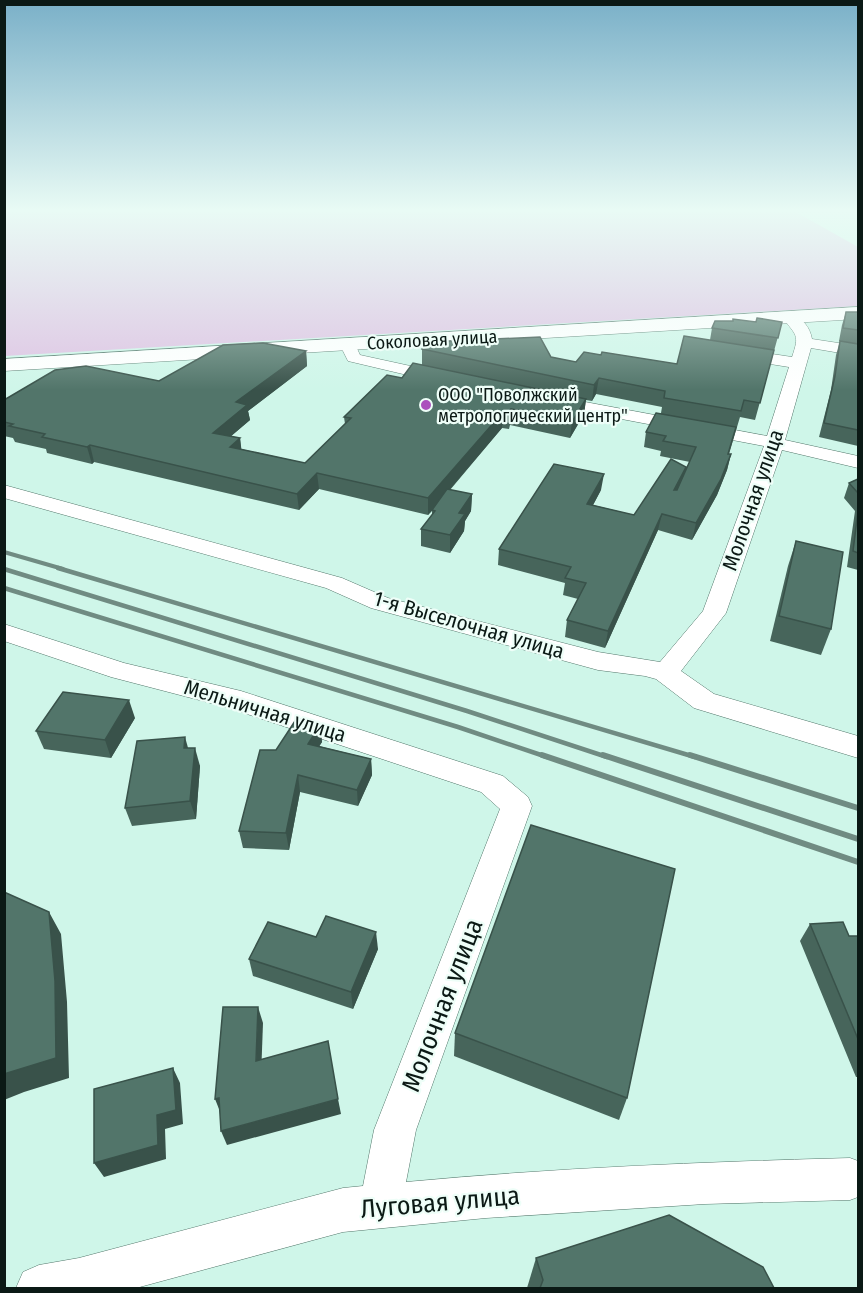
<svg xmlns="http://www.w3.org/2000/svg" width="863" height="1293" font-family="'Fira Sans Condensed',sans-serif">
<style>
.green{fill:#dec3e3}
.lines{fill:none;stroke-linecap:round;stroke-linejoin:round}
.minor-casing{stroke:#53776b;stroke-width:1}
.primary-casing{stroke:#53776b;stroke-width:1}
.minor{fill:#fff;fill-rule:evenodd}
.primary{fill:#fff;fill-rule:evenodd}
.rail-far2{stroke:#708b82;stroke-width:4}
.rail-far1{stroke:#708b82;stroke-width:4.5}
.rail{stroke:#708b82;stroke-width:6}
.wall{fill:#47655b}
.shaded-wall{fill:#39524a}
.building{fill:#52756a;stroke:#39524a;stroke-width:1.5}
.poi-dot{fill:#ab51bd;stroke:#eefef8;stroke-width:2}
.labels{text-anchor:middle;stroke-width:4.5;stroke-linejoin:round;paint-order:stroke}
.far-street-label{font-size:18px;fill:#0b1915;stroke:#eefef8}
.far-poi-label{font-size:18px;fill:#0b1915;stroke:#eefef8;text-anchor:start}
.street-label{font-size:21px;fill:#0b1915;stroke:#eefef8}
.near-street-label{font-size:26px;fill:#0b1915;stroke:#eefef8}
</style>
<rect width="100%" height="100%" fill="#cff6e9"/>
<path class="green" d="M5,209h779l10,2 64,36v59l-853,50z"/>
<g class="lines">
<defs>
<g id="minor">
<path d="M790,314c12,3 20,13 22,25l46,7v10l-47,-8 -26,92 73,16v12l-76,-18 -56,163 -45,58 33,23 144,42v22l-164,-50 -38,-29 -11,-3 -47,-6 -227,-62 -45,-20 -322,-90v-13l338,93 46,20 210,54 62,10 43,-51 61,-165 -211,-40 -6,-1 -3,-4 3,-4 6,-1 214,40 22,-69 -50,-8 -8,-5 8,-5 53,8c8,-23 4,-21 -9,-39z"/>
<path d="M348,340l6,2 6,13 87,19 2,4 -8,5 -93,-22 -8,-16z"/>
<path d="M4,624l120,39 117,28 262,85 25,21 4,9 -116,324 -10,52c148,-14 296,-20 444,-24l8,3v36l-8,3 -145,4 -219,14 -143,14 -207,56h-120l7,-16 16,-7 40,-7 264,-70 20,-2 11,-56 126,-321 -19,-17 -255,-85 -115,-30 -107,-36z"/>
</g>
<path id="primary" d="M858,307v12l-854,52v-12z"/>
</defs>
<use href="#minor" class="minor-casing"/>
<use href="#primary" class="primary-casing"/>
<use href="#minor" class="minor"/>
<use href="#primary" class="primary"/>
<path class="rail-far2" d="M4,552l59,17"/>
<g class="rail-far1">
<path d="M58,568l637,189"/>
<path d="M4,569l463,142 140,46"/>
<path d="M4,588l454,139 89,30"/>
</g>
<g class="rail">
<path d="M542,755l316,107"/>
<path d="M603,755l255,84"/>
<path d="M690,755l168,53"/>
</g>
</g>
<g class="wall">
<path d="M846,312h12v134l-39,-9 12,-47 5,-35 4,-14 7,1 -8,-1 3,-16z"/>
<path d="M756,322h26l-27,98 -15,-3 -11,37h2l-4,16 -10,25 -25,45 -34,-10 -53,118 -40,-11 2,-17 11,-21 -15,-4 2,-12 -67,-18 1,-16 102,-59 -8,15 41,10 52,-48 -1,6 5,-11 -30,-6 1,-5 -17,-4 2,-15 15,-19 1,-6 -66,-13 -4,7 -6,-1 -2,14 -14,24 -60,-13 -1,4 -7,-1 -52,62 22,4 -1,17 -6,10 -1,10 -14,22 -29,-7v-17l11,-14v-4l-4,4 -109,-26 -20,21 -205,-48 -2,2 -45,-11 -1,-4 -31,-7 -2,-4 -9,-2v-36l155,-19 147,-30 1,15 -59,45 2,9 -19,16 9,2 1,11 64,14 40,-39 -1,-7 78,-52v-16l129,8 25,5 25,-7 76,9 33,-24 2,-12z"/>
<path d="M858,479v91l-11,-3 8,-56 -11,-13 5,-15z"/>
<path d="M796,541l35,88 -10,26 -51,-14 18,-75z"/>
<path d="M135,718l-24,40 -67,-9 -8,-18z"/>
<path d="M320,725l2,17 -3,4 52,13 1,16 -14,31 -58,-14 -11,58 -46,-2 -4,-17 37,-81z"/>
<path d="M188,748l12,18 -4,53 -64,7 -7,-18z"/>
<path d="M810,924l39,12h9v141h-2l-56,-136z"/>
<path d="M316,937l62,12 -25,60 -100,-33 -4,-17z"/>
<path d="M455,1033l172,65 -8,22 -165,-64z"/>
<path d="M536,1258l238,30h-247z"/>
</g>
<g class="shaded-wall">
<path d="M306,351l1,15 -59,45 2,9 -34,29 -3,-16 23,-31z"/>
<path d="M599,378l-3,16 -4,7 2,-16z"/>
<path d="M586,399l-2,15 -14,24 2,-16z"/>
<path d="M503,412l-1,16 -74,87v-17z"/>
<path d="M240,438l2,16 -12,-7z"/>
<path d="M90,445l4,17 -2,2 -5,-17z"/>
<path d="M731,454l-4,16 -10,25 -25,45 4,-17z"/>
<path d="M686,467l-3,16 -12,23 3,-16z"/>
<path d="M317,473l2,16 -20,21 -2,-16z"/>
<path d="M604,474l-3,16 -16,30 2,-16z"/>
<path d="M472,494l-1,17 -6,10 -1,10 -14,22v-18l9,-22z"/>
<path d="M662,514l-4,16 -53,118 3,-17z"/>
<path d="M129,700l6,18 -24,40 -6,-18z"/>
<path d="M320,725l2,17 -12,19 -2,-17z"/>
<path d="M185,737l5,18 -6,-7z"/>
<path d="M195,748l5,18 -4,53 -6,-18z"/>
<path d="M371,759l1,16 -14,31 -1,-16z"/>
<path d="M298,775l2,17 -11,58 -3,-17z"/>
<path d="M49,912l12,22 6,68 2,76 -45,14 -20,8v-26z"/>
<path d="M376,932l2,17 -25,60 -2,-17z"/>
<path d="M258,1007l5,16 -2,54 -5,-16z"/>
<path d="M173,1068l7,15 3,41 -18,5 1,30 -62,18 -10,-14 63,-48z"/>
<path d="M219,1098l2,16 -6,-15z"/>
<path d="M338,1099l3,15 -114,31 -6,-14z"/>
</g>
<g class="building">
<path d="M846,312h12v18l-15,-2z"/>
<path d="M757,318l25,4 -4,16 -66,-10 3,-7h18v-2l23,3z"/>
<path d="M684,336l90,14 -14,53 -16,-3 -3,11 -77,-13 1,-7 -66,-13 -5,7 -172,-36 5,-7 113,-5 11,20 25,5 8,-10 17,3 1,-3 75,12z"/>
<path d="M840,341l18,3v86l-34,-7 11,-47z"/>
<path d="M263,343l43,8 -70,51 11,3 -34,28 27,5 -10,9 75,16 46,-45 -7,-1 43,-42 15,3 11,-15 173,36 -14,23 -61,-13 -1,4 -7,-1 -75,86 -111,-25 -20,21 -207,-49 -3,2 -45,-10 3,-3 -36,-8 4,-2 -9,-2v-22l51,-30 31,-4 73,15 64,-36z"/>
<path d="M656,413l80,14 -8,27h3l-10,25 -25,44 -34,-9 -54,117 -41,-11 19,-37 -21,-5 6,-11 -72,-18 55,-85 50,10 -17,30 47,11 37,-56 15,8 -12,23h3l19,-43 -33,-6 3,-5 -20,-4z"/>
<path d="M858,479v14l-9,-10z"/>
<path d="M447,489l25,5 -13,19 6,1 -15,21 -29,-6 14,-18 -3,-1z"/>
<path d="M858,511v42l-5,-2z"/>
<path d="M796,541l47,11 -12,77 -52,-13z"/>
<path d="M63,692l66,8 -24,40 -69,-9z"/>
<path d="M297,718l23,7 -12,19 63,15 -14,31 -59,-15 -12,58 -47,-2 21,-81h16z"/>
<path d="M185,737l-1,11h11l-5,53 -65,7 12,-67z"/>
<path d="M531,825l144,44 -48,229 -172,-65z"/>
<path d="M4,892l45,20 6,69 1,77 -52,16z"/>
<path d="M326,916l50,16 -25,60 -102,-33 19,-37 48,15z"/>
<path d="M843,922l6,14h9v103l-48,-115z"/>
<path d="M223,1007h35l-2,54 72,-20 10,58 -117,32 -2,-33 -4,1z"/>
<path d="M173,1068l3,42 -19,5 1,30 -64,18v-74z"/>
<path d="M669,1215l94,52 11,21h-234l3,-8 -7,-22z"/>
</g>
<linearGradient id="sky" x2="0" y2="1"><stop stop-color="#7ab0c8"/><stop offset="0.54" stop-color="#e9fbf5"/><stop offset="1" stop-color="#e9fbf5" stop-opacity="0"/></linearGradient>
<rect width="863" height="390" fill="url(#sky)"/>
<circle class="poi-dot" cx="426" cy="405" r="6"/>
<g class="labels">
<g class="far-street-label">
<text transform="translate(432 340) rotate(-3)" y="6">Соколовая улица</text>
</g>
<g class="far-poi-label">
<text x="438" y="401">ООО "Поволжский<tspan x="438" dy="21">метрологический центр"</tspan></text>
</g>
<g class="street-label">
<text transform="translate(753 500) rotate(-71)" y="7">Молочная улица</text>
<text transform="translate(469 625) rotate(16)" y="7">1-я Выселочная улица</text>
<text transform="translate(265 711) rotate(17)" y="7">Мельничная улица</text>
</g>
<g class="near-street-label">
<text transform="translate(442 1005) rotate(-69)" y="9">Молочная улица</text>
<text transform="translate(440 1202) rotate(-5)" y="9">Луговая улица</text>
</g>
</g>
<rect width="863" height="1293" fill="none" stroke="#0b1915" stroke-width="12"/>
</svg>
